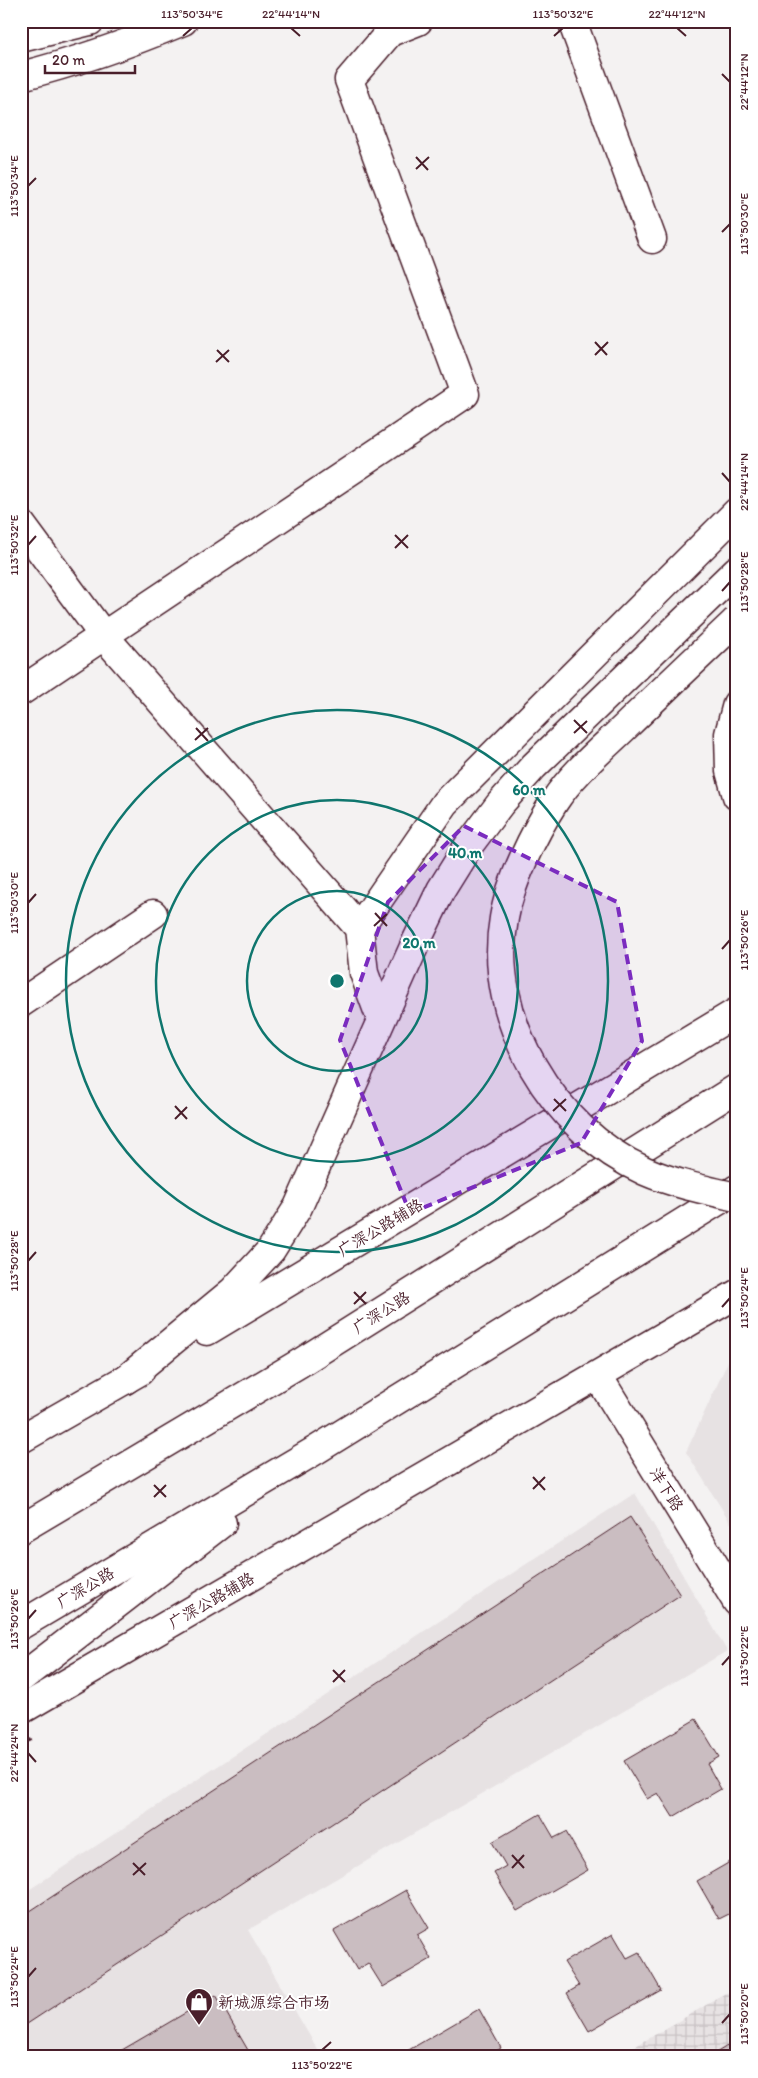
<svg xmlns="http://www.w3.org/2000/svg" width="758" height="2078" font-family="Itim,'LXGW WenKai TC',sans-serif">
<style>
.built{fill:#e7e2e3}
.industrial{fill:url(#industrial-grid)}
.building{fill:#cabdc1;stroke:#4a1f2b}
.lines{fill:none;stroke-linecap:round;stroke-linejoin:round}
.minor-casing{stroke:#4a1f2b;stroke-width:31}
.major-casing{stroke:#4a1f2b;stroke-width:31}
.highway-casing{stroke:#4a1f2b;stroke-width:31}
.path{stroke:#4a1f2b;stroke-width:3;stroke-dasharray:4 4;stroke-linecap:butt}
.minor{stroke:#fff;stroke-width:28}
.major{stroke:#fff;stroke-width:28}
.highway{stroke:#fff;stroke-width:28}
.major-bridge-casing{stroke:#4a1f2b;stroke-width:31;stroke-linecap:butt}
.major-bridge{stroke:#fff;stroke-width:28}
.marked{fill:#7b2cbf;fill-opacity:0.2;stroke:#7b2cbf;stroke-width:4;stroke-dasharray:10 6;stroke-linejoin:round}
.ticks{fill:none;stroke:#4a1f2b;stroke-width:2}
.ring{fill:none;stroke:#0f766e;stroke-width:2.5}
.labels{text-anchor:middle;stroke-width:4;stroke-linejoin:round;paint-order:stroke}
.street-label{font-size:16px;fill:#4a1f2b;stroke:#fff}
.poi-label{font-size:16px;fill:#4a1f2b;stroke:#fff;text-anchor:start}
.centre{fill:#0f766e;stroke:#fff;stroke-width:2.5}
.ring-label{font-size:15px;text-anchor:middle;font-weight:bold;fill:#0f766e;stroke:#fff;stroke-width:4;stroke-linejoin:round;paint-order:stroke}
.neatline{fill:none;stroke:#4a1f2b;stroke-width:2}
.ticks-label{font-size:12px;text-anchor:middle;fill:#4a1f2b}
</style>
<defs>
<pattern id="industrial-grid" width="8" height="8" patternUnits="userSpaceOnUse" patternTransform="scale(1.25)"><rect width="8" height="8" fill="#e7e2e3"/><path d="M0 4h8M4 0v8" fill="none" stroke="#c8c1c3"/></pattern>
</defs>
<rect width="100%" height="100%" fill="#f4f2f2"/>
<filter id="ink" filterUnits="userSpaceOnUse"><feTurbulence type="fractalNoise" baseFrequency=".02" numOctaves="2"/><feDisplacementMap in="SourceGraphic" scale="10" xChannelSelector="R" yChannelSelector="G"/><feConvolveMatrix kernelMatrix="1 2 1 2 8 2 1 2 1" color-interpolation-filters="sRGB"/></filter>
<g filter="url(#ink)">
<g class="built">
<path d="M737,1352v181l-51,-81 45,-97z"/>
<path d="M635,1493l92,158 -479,279 74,127h-301v-162z"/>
</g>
<path class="industrial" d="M737,1987v70h-120z"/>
<g class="building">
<path d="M630,1517l50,78 -659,433v-111z"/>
<path d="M696,1719l23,38 -12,7 14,25 -48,28 -15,-24 -11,6 -23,-38z"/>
<path d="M540,1814l14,24 12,-6 22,38 -71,41 -23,-38 12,-7 -14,-24z"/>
<path d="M737,1858v64l-6,-9 -12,6 -22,-38z"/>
<path d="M406,1890l23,38 -12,7 14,24 -48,28 -15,-24 -11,7 -23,-39z"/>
<path d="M613,1934l14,24 12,-6 22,38 -72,41 -22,-38 12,-7 -15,-24z"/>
<path d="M216,1995l36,62h-142z"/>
<path d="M479,2009l22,39 -11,7 1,2h-81l-3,-6z"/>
<path d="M729,2045l7,12h-27z"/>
</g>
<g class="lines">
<defs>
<g id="minor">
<path d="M572,21l80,218"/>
<path d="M21,524l82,111 256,293 5,45 17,46"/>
<path d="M21,691l444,-297 -116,-314 41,-48 28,-11"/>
<path d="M359,928l86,-125 292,-291"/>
<path d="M21,1003l132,-89"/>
<path d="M598,1376l139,226"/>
</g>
<g id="major">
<path d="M21,38l69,-17"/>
<path d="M21,76c56,-14 109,-33 162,-55"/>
<path d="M737,704l-8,30 1,37 7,25"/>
<path d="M207,1331l530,-319"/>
<path d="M125,1380l108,-89 38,-41 27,-43 119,-267 24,-50 28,-45 31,-41 34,-38 203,-196"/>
<path d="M21,1439l119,-68"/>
<path d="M21,1710l716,-416"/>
</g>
<g id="highway">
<path d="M21,1529l279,-166 437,-275"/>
<path d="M21,1625l295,-175 421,-261"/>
<path d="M21,1678l201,-155"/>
</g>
</defs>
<use href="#minor" class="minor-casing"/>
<use href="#major" class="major-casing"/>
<use href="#highway" class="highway-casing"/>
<path class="path" d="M21,1745l13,-7"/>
<use href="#minor" class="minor"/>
<use href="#major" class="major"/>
<use href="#highway" class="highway"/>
<defs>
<path id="major-bridge" d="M737,620c-38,36 -75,71 -112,107 -24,23 -53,47 -71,75 -20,31 -44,80 -50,116 -18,101 49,212 141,253 30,13 60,19 92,26"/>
</defs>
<use href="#major-bridge" class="major-bridge-casing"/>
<use href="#major-bridge" class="major-bridge"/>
</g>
</g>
<path class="marked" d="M464,826l153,76 25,139 -61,102 -171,70 -70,-173 48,-138z"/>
<path class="ticks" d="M291,28l9,8M677,28l9,8M183,36l9,-8M554,36l9,-8M722,74l8,8M416,157l12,13M416,169l13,-12M28,186l8,-8M722,232l8,-8M595,342l12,13M217,350l12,12M595,355l13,-13M216,362l13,-12M722,473l8,9M395,535l13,13M28,545l8,-9M395,548l13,-13M722,591l8,-9M574,720l13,13M196,728l12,13M574,733l13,-12M195,740l13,-12M28,903l8,-9M375,913l12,13M374,926l13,-12M722,949l8,-9M554,1099l12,12M175,1106l12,13M553,1111l13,-12M175,1119l12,-12M28,1261l8,-9M354,1292l12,12M354,1304l12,-12M722,1307l8,-9M533,1477l12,13M154,1485l12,12M533,1489l12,-12M154,1497l12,-12M28,1619l8,-9M722,1665l8,-9M333,1670l12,12M333,1682l12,-12M28,1753l8,9M512,1855l12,13M133,1863l12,12M512,1868l12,-13M133,1875l13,-12M28,1977l8,-9M722,2023l8,-9M322,2050l9,-8"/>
<g class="ring">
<circle cx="337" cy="981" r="90"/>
<circle cx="337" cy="981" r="181"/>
<circle cx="337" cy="981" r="271"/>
</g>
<defs>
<symbol id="shop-pin" viewBox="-11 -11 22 30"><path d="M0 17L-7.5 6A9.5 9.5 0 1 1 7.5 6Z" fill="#4a1f2b" stroke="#fff"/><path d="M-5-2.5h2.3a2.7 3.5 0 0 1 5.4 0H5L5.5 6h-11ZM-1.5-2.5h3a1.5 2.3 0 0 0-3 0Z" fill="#fff"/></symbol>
</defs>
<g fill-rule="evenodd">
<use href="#shop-pin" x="183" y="1986" width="32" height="43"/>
</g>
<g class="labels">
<g class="street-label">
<text transform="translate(380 1227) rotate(-31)" y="6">广深公路辅路</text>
<text transform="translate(381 1312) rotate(-32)" y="6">广深公路</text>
<text transform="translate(667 1489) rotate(58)" y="6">洋下路</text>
<text transform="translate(85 1587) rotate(-31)" y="6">广深公路</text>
<text transform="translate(211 1600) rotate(-30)" y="6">广深公路辅路</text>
</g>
<g class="poi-label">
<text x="218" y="2008">新城源综合市场</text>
</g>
</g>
<circle cx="337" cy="981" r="8" class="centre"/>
<g class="ring-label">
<text x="529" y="795">60 m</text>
<text x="465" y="858">40 m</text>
<text x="419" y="948">20 m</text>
</g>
<rect width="758" height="2078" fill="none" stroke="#fff" stroke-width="55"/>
<path d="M45 65v8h90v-8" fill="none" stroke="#4a1f2b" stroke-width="2.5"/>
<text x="52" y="65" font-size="15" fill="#4a1f2b" stroke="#ffffff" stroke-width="4" paint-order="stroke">20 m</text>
<rect x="28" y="28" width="702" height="2022" class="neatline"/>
<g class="ticks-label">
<text x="192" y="18">113°50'34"E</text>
<text x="291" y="18">22°44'14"N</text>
<text x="563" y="18">113°50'32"E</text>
<text x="677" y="18">22°44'12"N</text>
<text transform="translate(744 82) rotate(-90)" y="4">22°44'12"N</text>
<text transform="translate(14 186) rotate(-90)" y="4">113°50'34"E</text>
<text transform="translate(744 224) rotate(-90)" y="4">113°50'30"E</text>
<text transform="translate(744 482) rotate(-90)" y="4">22°44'14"N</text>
<text transform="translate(14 545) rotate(-90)" y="4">113°50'32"E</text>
<text transform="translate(744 582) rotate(-90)" y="4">113°50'28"E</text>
<text transform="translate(14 903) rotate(-90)" y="4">113°50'30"E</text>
<text transform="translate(744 940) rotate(-90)" y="4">113°50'26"E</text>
<text transform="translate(14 1261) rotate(-90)" y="4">113°50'28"E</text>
<text transform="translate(744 1298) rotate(-90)" y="4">113°50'24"E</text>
<text transform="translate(14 1619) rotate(-90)" y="4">113°50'26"E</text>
<text transform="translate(744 1656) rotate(-90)" y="4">113°50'22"E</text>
<text transform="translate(14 1753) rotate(-90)" y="4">22°44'24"N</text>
<text transform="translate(14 1977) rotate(-90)" y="4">113°50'24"E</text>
<text transform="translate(744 2014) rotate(-90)" y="4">113°50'20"E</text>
<text x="322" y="2069">113°50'22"E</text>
</g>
</svg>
